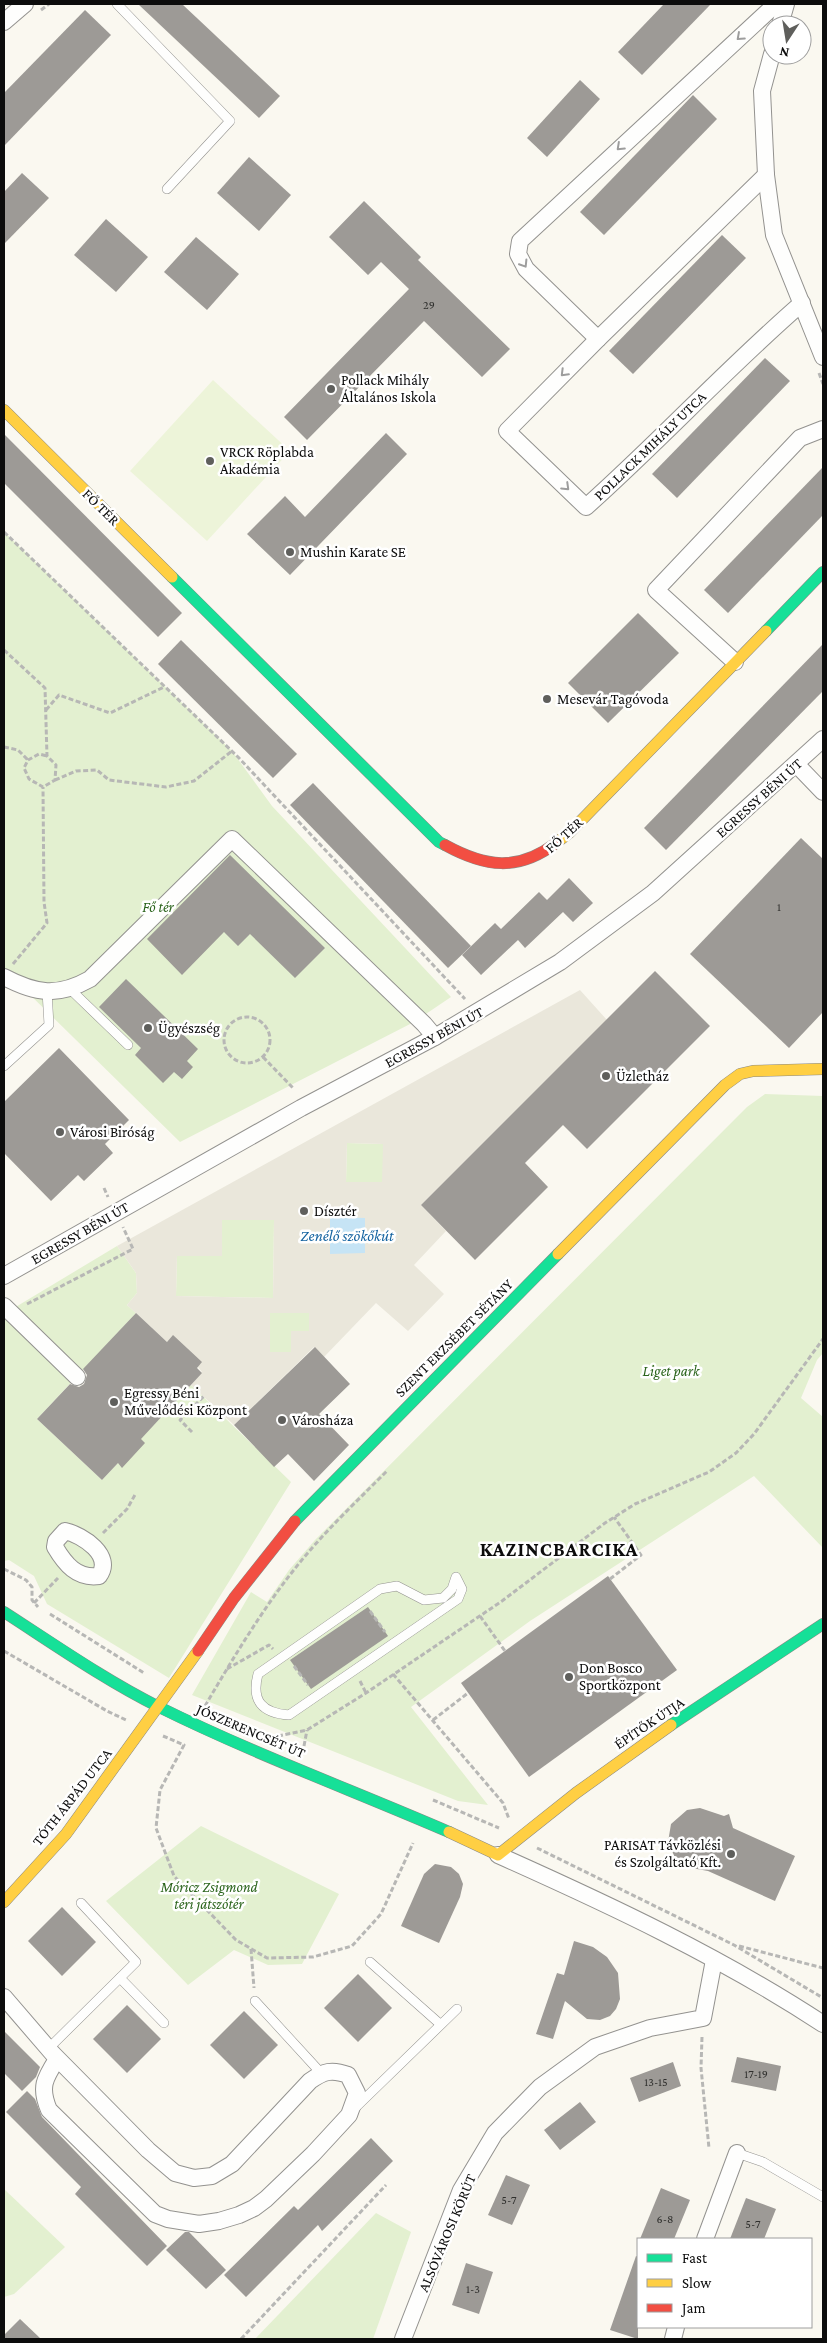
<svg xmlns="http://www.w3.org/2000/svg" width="827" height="2343" font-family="'Crimson Pro',serif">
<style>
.green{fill:#e3f0d0}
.pitch{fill:#edf4d9}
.plaza{fill:#eae7db;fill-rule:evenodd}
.water{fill:#c6e4f5}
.building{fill:#9d9a96}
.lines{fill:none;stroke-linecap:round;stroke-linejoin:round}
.lane-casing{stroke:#93928f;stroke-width:10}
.street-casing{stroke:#93928f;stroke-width:18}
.fast-casing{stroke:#8a8985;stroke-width:12}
.slow-casing{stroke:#8a8985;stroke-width:12}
.jam-casing{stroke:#8a8985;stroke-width:12}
.path{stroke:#b7b7b5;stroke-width:3;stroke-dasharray:5 2.5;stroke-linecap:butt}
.lane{stroke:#fefefd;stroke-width:9}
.street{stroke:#fefefd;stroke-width:16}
.fast{stroke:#16e098;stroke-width:11}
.slow{stroke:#ffcf43;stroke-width:11}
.jam{stroke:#f24e42;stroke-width:11}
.oneway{stroke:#9d9d9d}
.poi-dot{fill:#5f5f5c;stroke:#fff;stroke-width:2}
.labels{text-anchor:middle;stroke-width:5;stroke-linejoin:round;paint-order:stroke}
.number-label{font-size:12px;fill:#30302e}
.poi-label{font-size:15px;fill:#0c0c0c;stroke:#fff;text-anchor:start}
.street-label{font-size:15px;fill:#0c0c0c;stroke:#fff}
.park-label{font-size:15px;font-style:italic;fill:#2b641c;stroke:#fff}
.water-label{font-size:16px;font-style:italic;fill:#1463a0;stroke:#fff}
.district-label{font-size:20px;font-weight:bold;letter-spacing:1px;fill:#0c0c0c;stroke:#fff}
</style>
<rect width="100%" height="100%" fill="#faf8f0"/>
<g class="green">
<path d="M4,532l228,219 40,55 179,191 -37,25 -234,120 -160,-157 -16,-8z"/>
<path d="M765,1094l58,2v257l-6,7 -16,38 22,19v131l-69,-72 -224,145 -119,86 77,98 -30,-4 -266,-106 59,-103 16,10 22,-32 26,-30 432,-433z"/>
<path d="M347,1143l36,1v39l-37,-1z"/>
<path d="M222,1220h52l-1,78 -97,-2 1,-40z"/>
<path d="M117,1246l19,27 1,20 -10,12 9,8 -99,106 65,61 89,-95 100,97 -122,196 -122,-74 -13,-28 -25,-16 -5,1v-247z"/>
<path d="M309,1312v19l-18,21h-21v-39z"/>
<path d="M201,1826l138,68 -37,70 -34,1 -34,-15 -46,35 -82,-84z"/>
<path d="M4,2189l61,58 -51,47 -10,3z"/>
<path d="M376,2213l35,19 -38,107h-118z"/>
</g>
<path class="pitch" d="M213,380l77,71 -83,90 -77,-70z"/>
<path class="plaza" d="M580,990l27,30 -186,185 25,26 -32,34 30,29 -36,37 -32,-28 -52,54 -10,-10 -80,78 -43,-40 11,-13 -29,-36 -6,6 -40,-37 10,-12 -1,-20 -19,-27zM347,1143l36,1 -1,38h-36zM222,1220h52l-1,78 -97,-2 1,-40h45zM270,1313h39v18h-18v21h-21z"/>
<path class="water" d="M330,1217l35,1v35l-35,1z"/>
<g class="building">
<path d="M138,4h44l98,92 -21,22z"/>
<path d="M664,4h47l-69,71 -24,-23z"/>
<path d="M85,10l26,25 -107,111v-53z"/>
<path d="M580,80l20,19 -53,58 -20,-19z"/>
<path d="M693,95l24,24 -113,116 -24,-23z"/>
<path d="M249,157l42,38 -32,36 -42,-38z"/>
<path d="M22,173l27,25 -45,46v-52z"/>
<path d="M364,201l57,56 -3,3 92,89 -28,28 -58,-56 -117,119 -23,-23 125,-128 -28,-27 -13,13 -39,-38z"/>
<path d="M106,219l42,38 -32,35 -42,-37z"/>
<path d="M722,235l24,23 -113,116 -24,-23z"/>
<path d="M196,237l43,37 -32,36 -43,-38z"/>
<path d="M765,358l25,23 -113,117 -25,-24z"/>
<path d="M386,433l21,21 -117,121 -43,-41 38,-38 20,21z"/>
<path d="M4,434l178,179 -24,24 -154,-154z"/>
<path d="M823,467v48l-95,98 -24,-23z"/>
<path d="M638,613l41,40 -71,70 -40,-40z"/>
<path d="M181,640l116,114 -24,24 -115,-114z"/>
<path d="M823,644v47l-157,159 -22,-22z"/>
<path d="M313,783l158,163 -23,22 -158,-163z"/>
<path d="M801,838l22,21v153l-34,36 -99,-94z"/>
<path d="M230,855l95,93 -30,30 -45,-44 -12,12 -14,-14 -42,43 -35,-36z"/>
<path d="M569,878l24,25 -20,19 -10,-10 -38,36 -7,-8 -37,35 -19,-20 33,-32 6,6 38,-37 8,8z"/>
<path d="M655,971l55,55 -123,123 -24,-24 -38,38 23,24 -73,73 -54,-55z"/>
<path d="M126,979l72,70 -11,12 6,6 -11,12 -8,-7 -11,11 -28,-28 6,-7 -42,-41z"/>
<path d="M59,1048l70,72 -24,24 8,9 -29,28 -6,-6 -27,26 -47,-48v-51z"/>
<path d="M136,1313l31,29 6,-7 29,27 -5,6 5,5 -61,66 4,4 -23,25 -4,-5 -16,17 -65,-61 33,-35 9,3 5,-3 3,-9 -4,-6z"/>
<path d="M315,1347l35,37 -31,30 30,31 -35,36 -26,-27 -14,13 -40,-42z"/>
<path d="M608,1576l69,94 -148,107 -68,-94z"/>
<path d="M368,1607l20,29 -77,53 -21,-29z"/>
<path d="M700,1808l24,8 5,-2 4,14 62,28 -20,45 -67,-30 -22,-4 -10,-7 -8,-18 3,-18 16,-14z"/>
<path d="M435,1864l16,3 8,7 4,10 -3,13 -21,46 -38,-17 23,-52z"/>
<path d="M62,1907l34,35 -34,34 -34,-35z"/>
<path d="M574,1941l19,6 14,10 11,16 2,26 -4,10 -6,7 -10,4 -13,-1 -22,-18 -12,38 -17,-5 21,-61 7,2z"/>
<path d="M358,1974l34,34 -34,34 -34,-34z"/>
<path d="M127,2005l34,34 -34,34 -34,-34z"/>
<path d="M244,2011l34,34 -34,34 -34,-34z"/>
<path d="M4,2031l36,36 -4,10 -14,14 -18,-18z"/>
<path d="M737,2057l44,9 -5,25 -45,-9z"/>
<path d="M673,2062l8,24 -42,16 -9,-24z"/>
<path d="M27,2091l8,8 7,18 125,129 -20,20 -72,-72 6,-7 -75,-75z"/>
<path d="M580,2102l16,20 -36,28 -16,-20z"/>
<path d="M371,2138l22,23 -71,70 -4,-6 -72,72 -22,-22 70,-69 4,4z"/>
<path d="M506,2175l24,10 -18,40 -24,-10z"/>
<path d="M661,2188l29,12 -16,39h-34z"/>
<path d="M746,2198l30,11 -12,30h-34z"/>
<path d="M185,2232h4l37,38 -20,19 -40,-39z"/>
<path d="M636,2256l2,1v82l-28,-9z"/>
<path d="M466,2263l27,9 -14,42 -27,-9z"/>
<path d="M20,2319l21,20h-37v-4z"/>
</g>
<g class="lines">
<defs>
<g id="lane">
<path d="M117,4l113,117 -63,68"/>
<path d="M71,990l57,55"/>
<path d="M4,1066l45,-41 -2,-34"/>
<path d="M456,1577l6,12 -4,10 -169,116c-27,-2 -38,-14 -31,-41l122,-85 17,-3 27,14 19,-2 9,-9z"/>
<path d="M370,1962l70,62"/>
<path d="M120,1978l44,45"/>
<path d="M255,2001l66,72"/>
<path d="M48,2049l88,-87 -55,-59"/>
<path d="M354,2109l103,-100"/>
<path d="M737,2153l26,9 60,35"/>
</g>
<g id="street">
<path d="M4,22l21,-18"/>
<path d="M780,25l6,-21"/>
<path d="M772,54l-10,37 4,84 8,60 49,122"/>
<path d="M766,175l-168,164 -91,92 79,76c74,-66 141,-139 216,-204"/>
<path d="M598,339l-72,-70 -8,-15 2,-13 256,-237"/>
<path d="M735,662l-79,-72 144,-152 23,-9"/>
<path d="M797,765l26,27"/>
<path d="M4,977c32,17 54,20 86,2l142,-140 192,185 11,13"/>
<path d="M4,1276l297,-168 134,-71 125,-75 93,-69 170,-154"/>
<path d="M4,1306l73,71"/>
<path d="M65,1531c18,4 49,25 34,45 -22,3 -34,-12 -44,-29l1,-6z"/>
<path d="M498,1855c112,50 223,102 325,169"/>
<path d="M4,1997l49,57 95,96 27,23 19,5 18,-2 20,-12 78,-83c14,-10 22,-12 38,-6l9,18 -8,22 -36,39 -47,45 -12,9 -15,7 -20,6 -20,3 -31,-5 -13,-5 -106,-104c-10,-23 -4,-32 8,-51"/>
<path d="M705,2239l32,-86"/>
<path d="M403,2339l58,-149 34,-57 45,-46 55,-40 55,-19 53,-10 11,-58"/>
<path d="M673,2339l3,-12"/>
</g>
<g id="fast">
<path d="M172,577l267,265 6,3"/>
<path d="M766,631l57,-59"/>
<path d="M295,1521l263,-267"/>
<path d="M4,1612c51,33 101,68 155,95 95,47 193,83 290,125"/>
<path d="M671,1725l152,-101"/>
</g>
<g id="slow">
<path d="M4,410l168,167"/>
<path d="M556,843l13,-10 197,-202"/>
<path d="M558,1254l167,-169 15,-11 13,-3 70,-2"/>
<path d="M449,1832l49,23 78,-62 95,-68"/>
<path d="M4,1902l62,-68 132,-183"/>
</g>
<g id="jam">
<path d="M445,845c40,22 73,27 111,-2"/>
<path d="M198,1651l36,-53 61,-77"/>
</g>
</defs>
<use href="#lane" class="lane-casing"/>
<use href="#street" class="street-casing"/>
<use href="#fast" class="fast-casing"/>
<use href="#slow" class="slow-casing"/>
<use href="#jam" class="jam-casing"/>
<g class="path">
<path d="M41,10l8,-6"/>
<path d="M819,373l4,11"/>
<path d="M4,532l234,225 227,242"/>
<path d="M4,650l41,38 2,68 9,9 -1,15 -12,7 -14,-8 -5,-11 4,-8 11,-6 8,2"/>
<path d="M46,710l13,-15 51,18 54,-26"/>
<path d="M4,747l14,3 10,10"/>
<path d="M55,780l21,-9 21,-1 12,10 57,7 28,-6 38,-30"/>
<path d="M13,964l34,-41 -3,-21 -1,-115"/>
<circle cx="247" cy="1040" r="23"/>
<path d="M263,1057l31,32"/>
<path d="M104,1188l4,9"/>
<path d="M27,1304l106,-55 -10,-22"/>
<path d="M192,1432l-12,-12 24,-24"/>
<path d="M103,1533l24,-24 9,-16"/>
<path d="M4,1569l22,11 6,7v13l6,7"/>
<path d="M610,1579l31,-24 -27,-38"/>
<path d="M34,1603l24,-25"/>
<path d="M370,1611l15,21"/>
<path d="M50,1614l94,59"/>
<path d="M480,1616l25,35"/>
<path d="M4,1651l103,60 19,9"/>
<path d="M294,1666l14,19"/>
<path d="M227,1669l42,-24 4,4"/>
<path d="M393,1674l110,129 6,16"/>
<path d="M360,1681l6,12"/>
<path d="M205,1706c27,-46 55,-93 88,-135 28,-36 62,-68 94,-100"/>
<path d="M433,1720l35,-27"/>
<path d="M163,1736l21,9 -24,45 -4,38 18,48 62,64 31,18 46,-1 39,-11 29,-32 32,-71"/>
<path d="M278,1736l29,-6 59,-37 136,-92 103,-78 30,-19 74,-32 27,-19 18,-19 69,-95"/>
<path d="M304,1746l3,-16"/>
<path d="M433,1800l66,28"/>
<path d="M537,1848l197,97 89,53"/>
<path d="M739,1946l84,22"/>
<path d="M251,1949l3,39"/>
<path d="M702,2037l-1,31 8,80"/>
<path d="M241,2339l145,-154"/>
</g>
<use href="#lane" class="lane"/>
<use href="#street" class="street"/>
<use href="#fast" class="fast"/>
<use href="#slow" class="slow"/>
<use href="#jam" class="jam"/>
</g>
<defs><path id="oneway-chevron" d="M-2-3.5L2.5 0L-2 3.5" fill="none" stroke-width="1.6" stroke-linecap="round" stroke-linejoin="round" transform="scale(1.25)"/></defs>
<g class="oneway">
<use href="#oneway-chevron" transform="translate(740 37) rotate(138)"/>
<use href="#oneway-chevron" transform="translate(620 147) rotate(137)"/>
<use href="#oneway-chevron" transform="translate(524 264) rotate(58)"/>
<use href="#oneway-chevron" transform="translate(564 373) rotate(135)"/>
<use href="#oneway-chevron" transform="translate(566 487) rotate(44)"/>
</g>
<g class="poi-dot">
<circle cx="331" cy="389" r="5"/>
<circle cx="210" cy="461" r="5"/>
<circle cx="290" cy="552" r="5"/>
<circle cx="547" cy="699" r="5"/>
<circle cx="148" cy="1028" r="5"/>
<circle cx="606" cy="1076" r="5"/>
<circle cx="60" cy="1132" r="5"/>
<circle cx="304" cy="1211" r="5"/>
<circle cx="114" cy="1402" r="5"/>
<circle cx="282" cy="1420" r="5"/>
<circle cx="569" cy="1677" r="5"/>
<circle cx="731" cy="1854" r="5"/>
</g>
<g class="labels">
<g class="number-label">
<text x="429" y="309">29</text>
<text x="779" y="911">1</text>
<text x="756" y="2078">17-19</text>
<text x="656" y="2086">13-15</text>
<text x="509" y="2204">5-7</text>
<text x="665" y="2223">6-8</text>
<text x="753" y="2228">5-7</text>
<text x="473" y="2293">1-3</text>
</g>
<g class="poi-label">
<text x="341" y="385">Pollack Mihály<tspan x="341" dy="17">Általános Iskola</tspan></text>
<text x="220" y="457">VRCK Röplabda<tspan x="220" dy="17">Akadémia</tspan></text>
<text x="300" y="557">Mushin Karate SE</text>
<text x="557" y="704">Mesevár Tagóvoda</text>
<text x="158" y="1033">Ügyészség</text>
<text x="616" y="1081">Üzletház</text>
<text x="70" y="1137">Városi Biróság</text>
<text x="314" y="1216">Dísztér</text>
<text x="124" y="1398">Egressy Béni<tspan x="124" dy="17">Művelődési Központ</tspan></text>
<text x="292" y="1425">Városháza</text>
<text x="579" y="1673">Don Bosco<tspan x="579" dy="17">Sportközpont</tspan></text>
<text x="721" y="1850" text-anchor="end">PARISAT Távközlési<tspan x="721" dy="17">és Szolgáltató Kft.</tspan></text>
</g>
<g class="street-label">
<text transform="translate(650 446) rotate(-44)" y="5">POLLACK MIHÁLY UTCA</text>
<text transform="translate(101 507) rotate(45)" y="5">FŐ TÉR</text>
<text transform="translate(759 798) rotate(-42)" y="5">EGRESSY BÉNI ÚT</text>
<text transform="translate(564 835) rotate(-42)" y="5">FŐ TÉR</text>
<text transform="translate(434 1037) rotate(-29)" y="5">EGRESSY BÉNI ÚT</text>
<text transform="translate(80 1233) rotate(-30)" y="5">EGRESSY BÉNI ÚT</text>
<text transform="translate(454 1338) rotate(-45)" y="5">SZENT ERZSÉBET SÉTÁNY</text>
<text transform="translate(649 1723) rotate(-34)" y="5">ÉPÍTŐK ÚTJA</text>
<text transform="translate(251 1731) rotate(23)" y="5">JÓSZERENCSÉT ÚT</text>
<text transform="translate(72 1797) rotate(-52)" y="5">TÓTH ÁRPÁD UTCA</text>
<text transform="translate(447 2233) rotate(-67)" y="5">ALSÓVÁROSI KÖRÚT</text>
</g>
<g class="park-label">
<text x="158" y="912">Fő tér</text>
<text x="671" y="1376">Liget park</text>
<text x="209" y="1892">Móricz Zsigmond<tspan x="209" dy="17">téri játszótér</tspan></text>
</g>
<g class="water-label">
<text x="347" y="1241">Zenélő szökőkút</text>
</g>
<g class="district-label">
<text x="559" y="1556">KAZINCBARCIKA</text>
</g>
</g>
<rect width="827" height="2343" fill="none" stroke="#0c0c0c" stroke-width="10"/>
<rect x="637" y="2238" width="175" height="90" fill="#ffffff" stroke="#9e9e9e"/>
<rect x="647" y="2254" width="25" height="8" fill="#16e098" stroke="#9e9e9e"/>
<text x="682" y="2263" font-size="15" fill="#0c0c0c">Fast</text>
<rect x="647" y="2279" width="25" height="8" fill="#ffcf43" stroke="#9e9e9e"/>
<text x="682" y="2288" font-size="15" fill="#0c0c0c">Slow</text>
<rect x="647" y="2304" width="25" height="8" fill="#f24e42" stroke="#9e9e9e"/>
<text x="682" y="2313" font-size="15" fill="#0c0c0c">Jam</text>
<g transform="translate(787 40) rotate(192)"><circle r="24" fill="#ffffff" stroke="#9e9e9e"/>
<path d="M0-4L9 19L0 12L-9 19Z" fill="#5f5f5c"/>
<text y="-8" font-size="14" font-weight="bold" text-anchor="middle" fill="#0c0c0c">N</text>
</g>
</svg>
